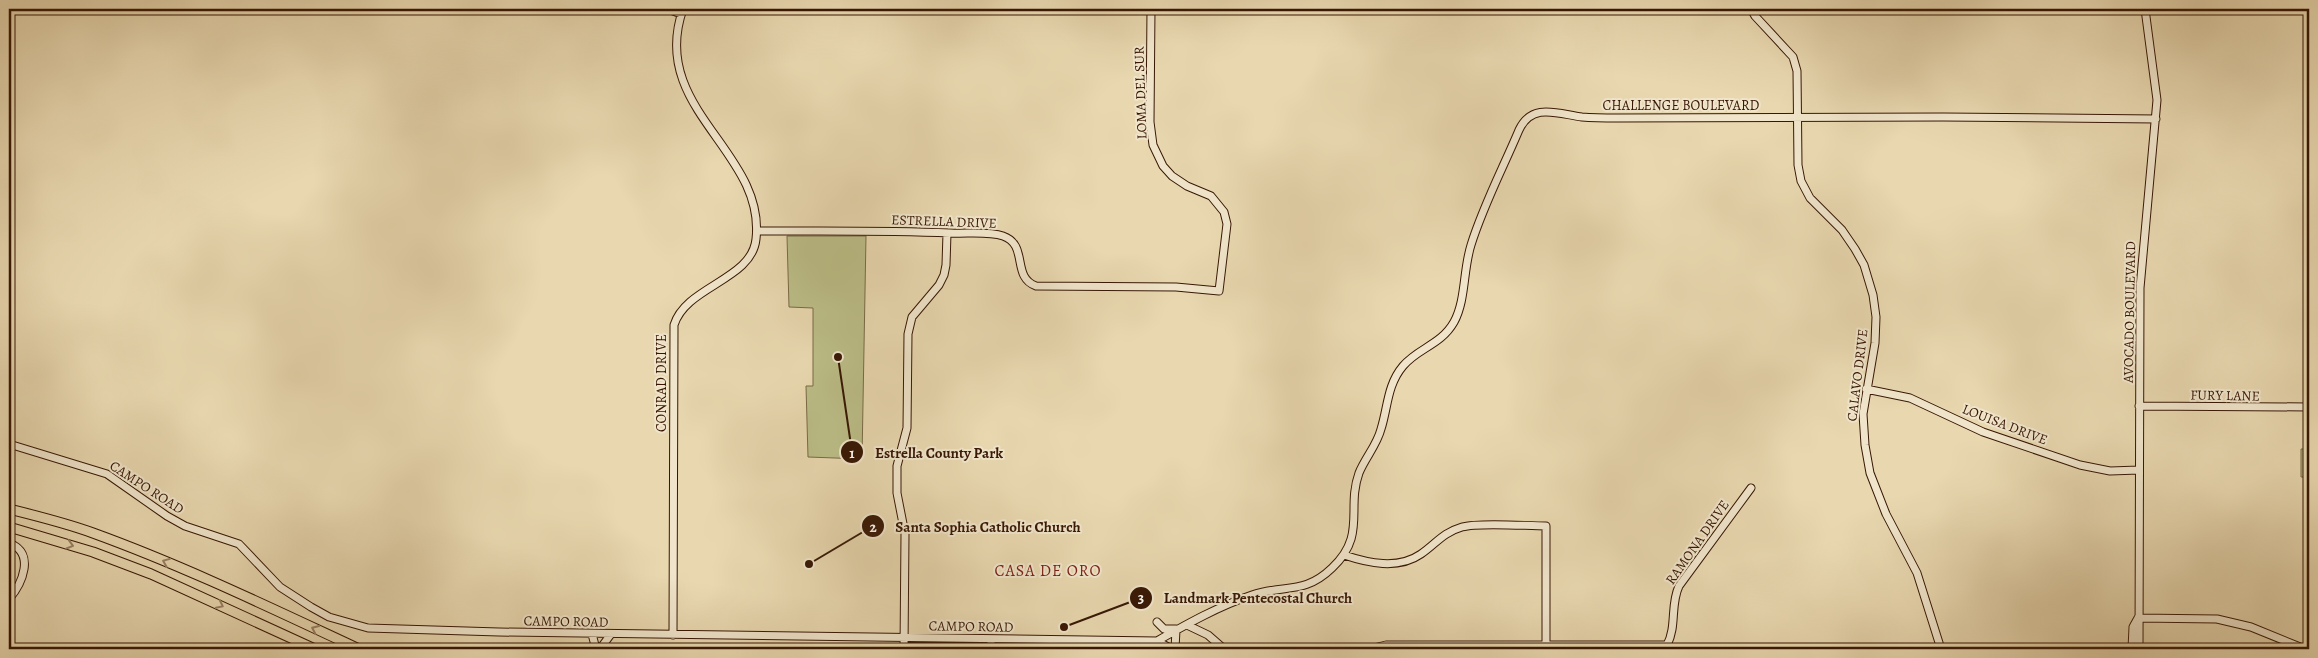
<svg xmlns="http://www.w3.org/2000/svg" width="2318" height="658" viewBox="0 0 2318 658" font-family="Alegreya,serif">
	<style>
		.green { fill: #bbbd87; stroke: #796a46 }
		.lines { fill: none; stroke-linecap: round; stroke-linejoin: round }
		.secondary-casing { stroke: #371704; stroke-width: 9 }
		.highway-casing { stroke: #371704; stroke-width: 11 }
		.secondary { stroke: #f0e5cb; stroke-width: 7 }
		.highway { stroke: #e8d7af; stroke-width: 9 }
		.oneway { stroke: #988162 }
		.labels { text-anchor: middle; stroke-width: 4; stroke-linejoin: round; paint-order: stroke }
		.street-label { font-size: 14px; fill: #371704; stroke: #f0e5cb }
		.quarter-label { font-size: 16px; letter-spacing: 1px; fill: #7a1f14; stroke: #f0e5cb }
		.leader { fill: none; stroke: #371704; stroke-width: 2 }
		.callout-dot { fill: #371704; stroke: #f0e5cb; stroke-width: 2 }
		.mark-label { font-size: 15px; text-anchor: middle; font-weight: bold; fill: #fff }
		.callout-label { font-size: 15px; text-anchor: middle; font-weight: bold; fill: #371704; stroke: #f0e5cb; stroke-width: 4; stroke-linejoin: round; paint-order: stroke }
	</style>
	<rect width="100%" height="100%" fill="#e8d7af"/>
	<filter id="stains"><feTurbulence type="fractalNoise" baseFrequency=".004" numOctaves="4"/><feColorMatrix values="0 0 0 0 .2 0 0 0 0 .09 0 0 0 0 .02 0 0 0 .5 -.17"/></filter>
	<radialGradient id="worn" r=".72"><stop offset=".6" stop-color="#630" stop-opacity="0"/><stop offset="1" stop-color="#630" stop-opacity=".3"/></radialGradient>
	<path class="green" d="M 787,236 L 866,236 L 862,459 L 808,457 L 806,386 L 813,386 L 813,308 L 789,307 Z
		M 2301,449 L 2309,449 L 2309,477 L 2301,477 Z"/>
	<g class="lines">
		<defs>
			<path id="secondary" d="M 668,9 L 681,14
				M 1751,9 L 1755,16 L 1793,57 L 1797,71 L 1798,165 L 1801,181 L 1810,198 L 1842,230 L 1855,249 L 1864,265 L 1873,295 L 1876,317 L 1875,343 L 1863,414 L 1865,445 L 1870,473 L 1886,514 L 1917,573 L 1941,649
				M 757,231 C 821,231 886,230 950,233 C 967,234 988,231 1003,236 C 1029,245 1011,277 1036,286 L 1176,287 L 1219,291 L 1227,224 L 1224,212 L 1211,196 L 1187,186 L 1172,176 L 1163,166 L 1153,145 L 1150,122 L 1151,9
				M 1866,389 L 1910,398 L 1983,432 L 2080,465 L 2110,471 L 2139,470
				M 2139,406 L 2309,407
				M 9,444 L 107,474 L 167,516 L 185,526 L 239,544 L 280,587 L 311,607 L 329,617 L 368,628 L 499,632 L 1157,641 L 1172,649
				M 9,543 C 36,553 22,584 9,599
				M 1344,555 C 1368,563 1398,570 1421,554 C 1437,543 1442,533 1462,527 C 1479,522 1526,526 1546,526 L 1546,649
				M 2138,618 L 2217,619 L 2251,627 L 2305,649
				M 1157,622 L 1164,629 L 1176,629
				M 1187,625 L 1208,635 L 1224,649
				M 592,634 L 596,649
				M 673,635 L 674,325 C 686,286 752,280 756,239 C 766,151 648,109 683,9
				M 991,639 L 991,649
				M 1157,641 C 1187,624 1219,606 1252,595 C 1285,584 1304,595 1332,568 C 1367,535 1346,509 1359,473 C 1365,458 1377,445 1381,429 C 1388,407 1387,385 1403,366 C 1418,348 1441,345 1454,322 C 1466,300 1463,270 1471,245 C 1483,206 1503,168 1519,130 C 1532,102 1558,114 1582,117 C 1594,118 1606,118 1618,118 L 1943,117 L 2156,119
				M 600,649 L 611,634
				M 904,649 L 905,534 L 897,493 L 897,466 L 907,428 L 908,334 L 912,317 L 939,285 L 944,275 L 946,265 L 947,233
				M 1175,649 L 1176,630
				M 1370,649 L 1386,645 L 1667,645 C 1677,626 1670,605 1679,586 L 1751,488
				M 2132,649 L 2133,627 L 2138,618
				M 2139,649 L 2140,288 L 2157,100 L 2145,9"/>
			<path id="highway" d="M 9,509 C 37,516 66,523 93,533 C 184,566 271,608 359,649
				M 9,527 L 93,552 L 151,574 L 315,649"/>
		</defs>
		<use href="#secondary" class="secondary-casing"/>
		<use href="#highway" class="highway-casing"/>
		<use href="#secondary" class="secondary"/>
		<use href="#highway" class="highway"/>
	</g>
	<defs><path id="oneway-chevron" d="M-2-3.5L2.5 0L-2 3.5" fill="none" stroke-width="1.6" stroke-linecap="round" stroke-linejoin="round" transform="scale(1.25)"/></defs>
	<g class="oneway">
		<use href="#oneway-chevron" transform="translate(70 545) rotate(16)"/>
		<use href="#oneway-chevron" transform="translate(166 562) rotate(-158)"/>
		<use href="#oneway-chevron" transform="translate(220 605) rotate(26)"/>
		<use href="#oneway-chevron" transform="translate(315 629) rotate(-155)"/>
	</g>
	<g class="labels">
		<g class="street-label">
			<text transform="translate(1140 93) rotate(-92)" y="5">LOMA DEL SUR</text>
			<text x="1681" y="110">CHALLENGE BOULEVARD</text>
			<text transform="translate(944 221) rotate(2)" y="5">ESTRELLA DRIVE</text>
			<text transform="translate(2129 312) rotate(-89)" y="5">AVOCADO BOULEVARD</text>
			<text transform="translate(1857 375) rotate(-83)" y="5">CALAVO DRIVE</text>
			<text transform="translate(661 383) rotate(-90)" y="5">CONRAD DRIVE</text>
			<text transform="translate(2225 395) rotate(1)" y="5">FURY LANE</text>
			<text transform="translate(2005 424) rotate(21)" y="5">LOUISA DRIVE</text>
			<text transform="translate(147 487) rotate(33)" y="5">CAMPO ROAD</text>
			<text transform="translate(1697 542) rotate(-55)" y="5">RAMONA DRIVE</text>
			<text transform="translate(566 621) rotate(1)" y="5">CAMPO ROAD</text>
			<text transform="translate(971 626) rotate(1)" y="5">CAMPO ROAD</text>
		</g>
		<g class="quarter-label">
			<text x="1048" y="576">CASA DE ORO</text>
		</g>
	</g>
	<path class="leader" d="M838 357L852 452M809 564L873 526M1064 627L1141 598"/>
	<g class="callout-dot">
		<circle cx="838" cy="357" r="5"/>
		<circle cx="809" cy="564" r="5"/>
		<circle cx="1064" cy="627" r="5"/>
		<circle cx="852" cy="452" r="12"/>
		<circle cx="873" cy="526" r="12"/>
		<circle cx="1141" cy="598" r="12"/>
	</g>
	<g class="mark-label">
		<text x="852" y="458">1</text>
		<text x="873" y="532">2</text>
		<text x="1141" y="603">3</text>
	</g>
	<g class="callout-label">
		<text x="939" y="458">Estrella County Park</text>
		<text x="988" y="532">Santa Sophia Catholic Church</text>
		<text x="1258" y="603">Landmark Pentecostal Church</text>
	</g>
	<rect width="2318" height="658" fill="none" stroke="#e8d7af" stroke-width="30"/>
	<rect x="10" y="10" width="2298" height="638" fill="none" stroke="#371704" stroke-width="2.5"/>
	<rect x="15" y="15" width="2288" height="628" fill="none" stroke="#371704"/>
	<rect width="100%" height="100%" filter="url(#stains)"/>
	<rect width="100%" height="100%" fill="url(#worn)"/>
</svg>
